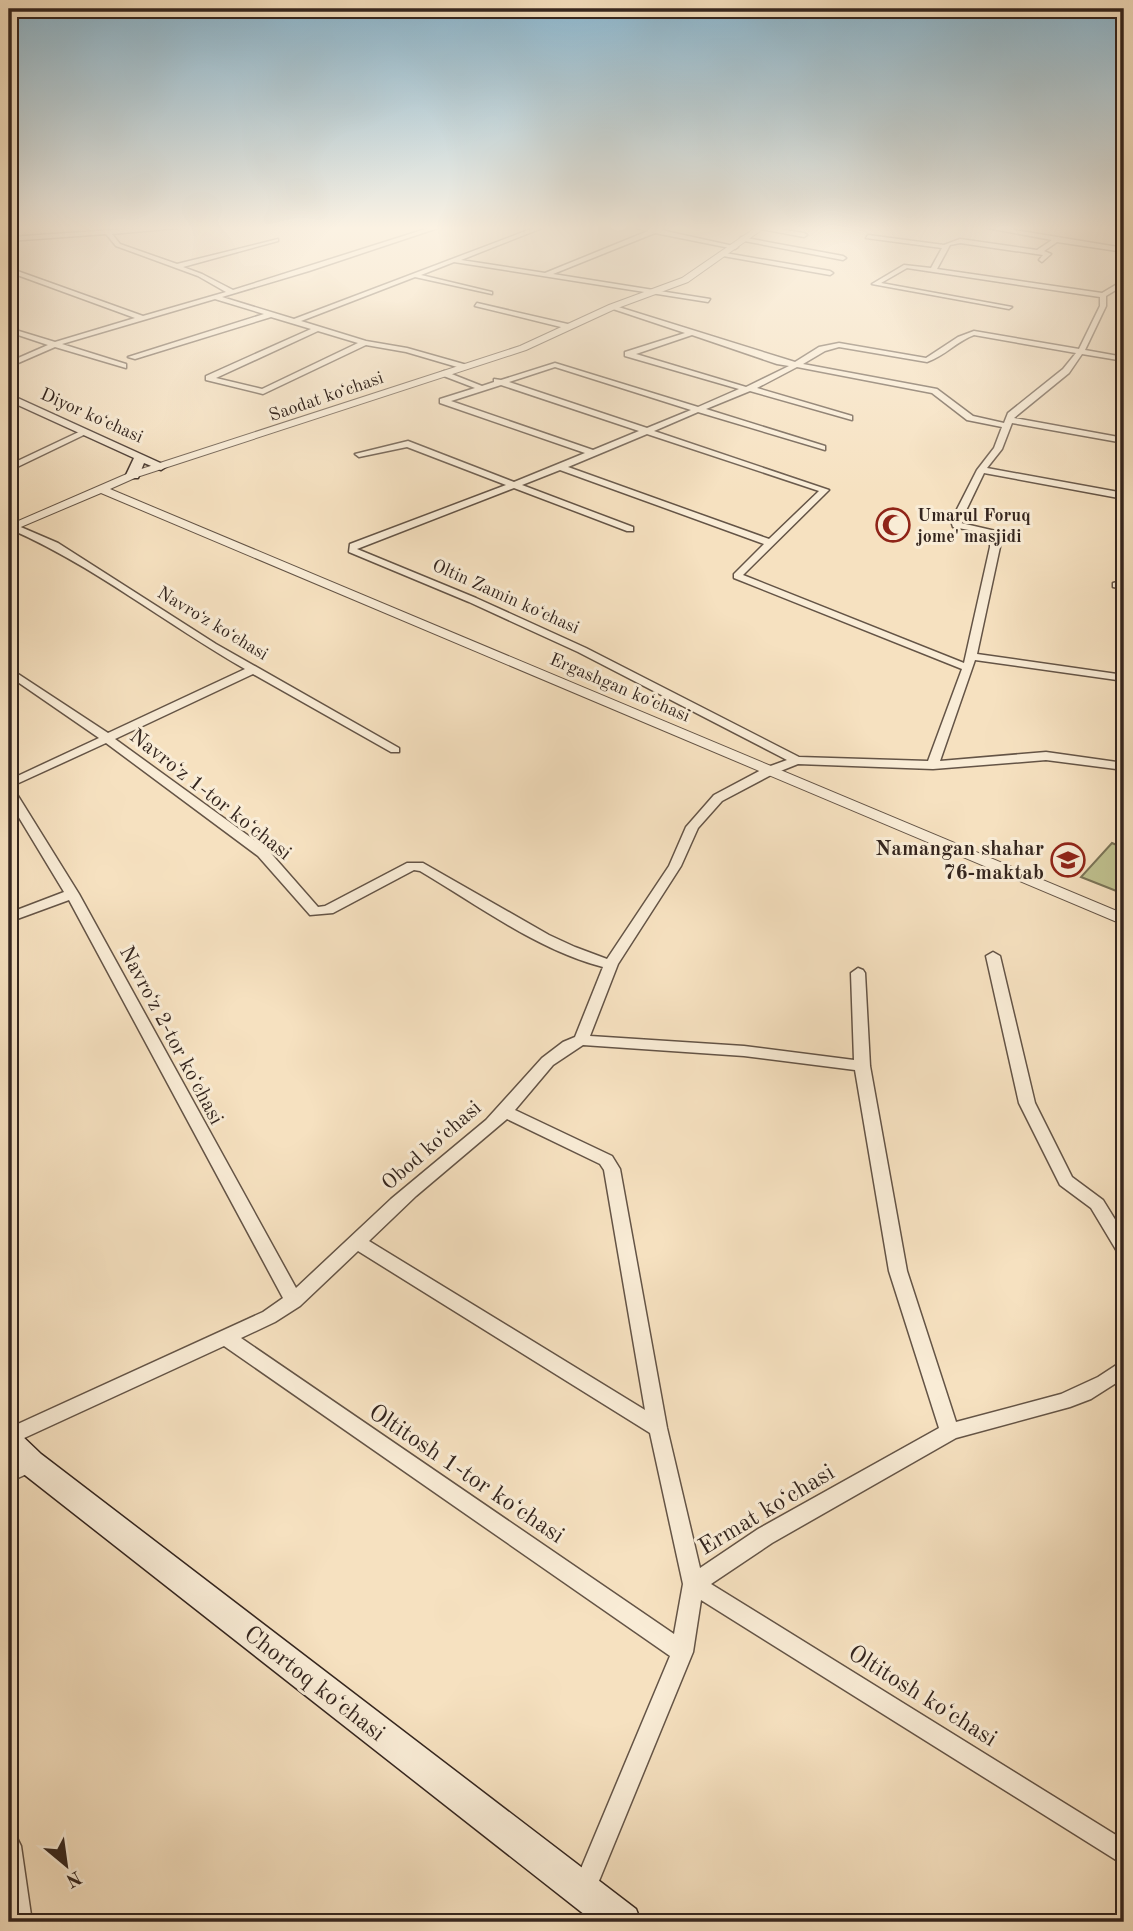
<svg xmlns="http://www.w3.org/2000/svg" width="1133" height="1931" viewBox="0 0 1133 1931" font-family="'Old Standard TT',serif">
	<style>
		.green { fill: #c0c290; stroke: #7a7457; stroke-width: 2 }
		.lines { fill: none; stroke-linecap: round; stroke-linejoin: round }
		.minor-casing { stroke: #645446; stroke-width: 3 }
		.tertiary-casing { stroke: #645446; stroke-width: 2 }
		.secondary-casing { stroke: #34251e; stroke-width: 3 }
		.minor { fill: #f9ecd6; fill-rule: evenodd }
		.tertiary { fill: #f9ecd6; fill-rule: evenodd }
		.secondary { fill: #f9ecd6; fill-rule: evenodd }
		.labels { text-anchor: middle; stroke-width: 6; stroke-linejoin: round; paint-order: stroke }
		.far-street-label { font-size: 18px; fill: #34251e; stroke: #f9ecd6 }
		.far-poi-label { font-size: 18px; font-weight: bold; fill: #34251e; stroke: #f9ecd6; text-anchor: start }
		.street-label { font-size: 21px; fill: #34251e; stroke: #f9ecd6 }
		.poi-label { font-size: 21px; font-weight: bold; fill: #34251e; stroke: #f9ecd6; text-anchor: end }
		.near-street-label { font-size: 24px; fill: #34251e; stroke: #f9ecd6 }
	</style>
	<rect width="100%" height="100%" fill="#f6e1c0"/>
	<filter id="stains"><feTurbulence type="fractalNoise" baseFrequency=".00286" numOctaves="4"/><feColorMatrix values="0 0 0 0 .2 0 0 0 0 .09 0 0 0 0 .02 0 0 0 .5 -.17"/></filter>
	<radialGradient id="worn" r=".72"><stop offset=".6" stop-color="#630" stop-opacity="0"/><stop offset="1" stop-color="#630" stop-opacity=".3"/></radialGradient>
	<path class="green" d="M 1112,843 L 1124,848 L 1124,894 L 1081,877 Z"/>
	<g class="lines">
		<defs>
			<path id="minor" d="M 172,226 L 200,226 L 112,234 L 120,244 L 177,264 L 278,239 L 278,241 L 183,267 L 202,274 L 233,290 L 435,226 L 444,226 L 309,271 L 222,297 L 294,319 L 539,226 L 547,226 L 461,260 L 545,273 L 648,231 L 627,226 L 654,229 L 670,226 L 661,230 L 738,247 L 735,249 L 655,233 L 553,274 L 710,299 L 708,302 L 454,262 L 421,275 L 492,292 L 492,294 L 415,277 L 301,321 L 366,341 L 407,348 L 467,365 L 468,367 L 464,369 L 406,352 L 366,345 L 263,394 L 206,380 L 206,376 L 311,329 L 271,317 L 135,359 L 128,357 L 264,314 L 215,299 L 62,344 L 126,364 L 126,368 L 55,347 L 9,367 L 9,362 L 48,345 L 9,332 L 9,328 L 55,342 L 135,318 L 9,272 L 9,268 L 143,316 L 226,292 L 198,276 L 116,246 L 106,234 L 9,241 L 9,237 ZM 318,331 L 358,343 L 262,389 L 216,378 Z
				M 759,226 L 804,233 L 807,235 L 804,237 L 761,229 Z
				M 976,226 L 990,226 L 1124,248 L 1124,252 L 1057,242 L 1044,251 L 1051,254 L 1042,262 L 1039,260 L 1043,255 L 960,243 L 950,245 L 937,269 L 1102,293 L 1124,280 L 1124,285 L 1106,296 L 1106,306 L 1085,350 L 1124,357 L 1124,361 L 1082,354 L 1069,373 L 1014,418 L 1124,438 L 1124,443 L 1012,423 L 1002,449 L 987,468 L 1124,493 L 1124,499 L 984,473 L 961,521 L 961,523 L 1000,532 L 1000,547 L 977,654 L 1124,675 L 1124,681 L 975,660 L 940,761 L 1046,752 L 1124,763 L 1124,770 L 1046,760 L 933,769 L 798,764 L 773,774 L 722,801 L 698,828 L 681,866 L 618,964 L 590,1036 L 744,1046 L 854,1060 L 851,973 L 858,968 L 863,970 L 865,973 L 870,1066 L 907,1271 L 956,1422 L 1061,1394 L 1098,1377 L 1124,1360 L 1124,1378 L 1091,1399 L 1070,1407 L 956,1438 L 772,1543 L 711,1584 L 1124,1840 L 1124,1865 L 701,1600 L 693,1652 L 592,1898 L 584,1902 L 576,1898 L 572,1890 L 670,1656 L 224,1346 L 9,1445 L 9,1428 L 263,1312 L 283,1298 L 69,900 L 9,922 L 9,913 L 64,892 L 9,801 L 9,780 L 99,738 L 9,676 L 9,668 L 108,733 L 245,669 C 166,624 93,565 10,529 L 9,526 L 16,525 L 58,543 L 216,644 L 399,748 L 399,752 L 391,752 L 253,674 L 115,739 L 268,850 L 318,907 L 325,906 L 407,863 L 423,863 L 549,935 L 575,947 L 607,959 L 669,866 L 686,827 L 714,795 L 765,768 L 787,760 L 578,652 L 469,602 L 349,552 L 350,544 L 506,485 L 407,447 L 359,457 L 355,454 L 408,441 L 514,482 L 585,453 L 440,403 L 440,399 L 475,388 L 441,375 L 440,373 L 444,371 L 482,386 L 494,382 L 494,379 L 501,380 L 555,363 L 698,407 L 739,389 L 625,356 L 625,352 L 685,333 L 610,308 L 612,305 L 795,362 L 819,347 L 839,343 L 926,358 L 958,337 L 974,331 L 1079,349 L 1100,306 L 1100,297 L 907,268 L 881,283 L 1012,307 L 1009,309 L 872,284 L 904,265 L 931,268 L 942,248 L 866,238 L 868,235 L 944,245 L 960,239 L 1037,250 L 1052,240 ZM 692,335 L 777,364 L 789,366 L 746,387 L 636,354 ZM 974,335 L 1076,353 L 1063,369 L 1008,413 L 1004,423 L 973,416 L 937,389 L 803,364 L 825,351 L 839,347 L 927,362 C 945,356 957,341 974,335 ZM 555,367 L 691,410 L 647,428 L 509,382 ZM 797,367 L 932,393 L 967,420 L 1002,427 L 994,448 L 977,470 L 951,521 L 953,527 L 990,534 L 990,547 L 964,663 L 743,575 L 829,490 L 654,431 L 698,412 L 825,450 L 825,446 L 706,409 L 750,391 L 852,420 L 852,416 L 757,388 ZM 501,385 L 639,431 L 593,450 L 451,401 ZM 647,434 L 819,491 L 769,539 L 568,467 ZM 560,470 L 764,544 L 734,574 L 734,578 L 962,669 L 928,761 L 799,757 L 586,648 L 476,598 L 357,549 L 514,488 L 627,531 L 633,531 L 633,527 L 522,485 ZM 106,743 L 258,856 L 310,915 L 333,913 L 414,870 L 420,871 C 476,904 539,951 603,967 L 575,1037 L 563,1042 L 542,1058 L 486,1120 L 391,1199 L 296,1288 L 79,894 L 15,791 L 10,787 ZM 583,1045 L 744,1056 L 855,1070 L 889,1271 L 939,1428 L 758,1529 L 700,1568 L 667,1428 L 620,1169 L 612,1156 L 515,1110 L 553,1065 ZM 507,1119 L 600,1164 L 604,1170 L 645,1410 L 369,1241 L 416,1196 ZM 358,1251 L 650,1433 L 683,1584 L 674,1634 L 241,1338 L 275,1322 L 300,1306 Z
				M 741,237 L 843,256 L 846,258 L 843,260 L 739,240 Z
				M 725,253 L 830,271 L 833,273 L 830,275 L 723,256 Z
				M 477,303 L 572,325 L 573,327 L 569,329 L 475,306 Z
				M 83,430 L 90,432 L 9,471 L 9,465 Z
				M 1117,582 L 1124,583 L 1124,589 L 1113,587 L 1113,583 Z
				M 993,952 L 1000,956 L 1035,1103 L 1072,1177 L 1103,1200 L 1124,1234 L 1124,1255 L 1118,1253 L 1091,1208 L 1060,1185 L 1019,1103 L 986,956 Z
				M 31,1454 L 38,1457 L 41,1463 L 38,1469 L 9,1482 L 9,1464 Z
				M 9,1834 L 17,1838 L 21,1846 L 32,1922 L 9,1922 Z"/>
			<path id="tertiary" d="M 758,226 L 767,226 L 688,282 L 615,309 L 526,350 L 137,477 L 110,489 L 1124,914 L 1124,925 L 101,493 L 9,532 L 9,525 L 129,473 L 520,346 L 609,305 L 682,278 Z"/>
			<path id="secondary" d="M 9,394 L 167,466 L 161,470 L 144,463 L 138,478 L 128,478 L 126,475 L 134,458 L 9,401 Z
				M 9,1429 L 19,1433 L 41,1454 L 636,1909 L 641,1922 L 594,1922 L 21,1472 L 9,1461 Z"/>
		</defs>
		<use href="#minor" class="minor-casing"/>
		<use href="#tertiary" class="tertiary-casing"/>
		<use href="#secondary" class="secondary-casing"/>
		<use href="#minor" class="minor"/>
		<use href="#tertiary" class="tertiary"/>
		<use href="#secondary" class="secondary"/>
	</g>
	<linearGradient id="sky" x2="0" y2="1"><stop stop-color="#8ab8d2"/><stop offset="0.46" stop-color="#fbf2e3"/><stop offset="1" stop-color="#fbf2e3" stop-opacity="0"/></linearGradient>
	<rect width="1133" height="496" fill="url(#sky)"/>
	<defs>
		<symbol id="mosque-ring" viewBox="-11 -11 22 22"><circle r="9.5" fill="#f9ecd6" stroke="#8f2418" stroke-width="1.5"/><path d="M3.5-4.9A6 6 0 1 0 3.5 4.9A5 5 0 1 1 3.5-4.9Z" fill="#8f2418"/></symbol>
		<symbol id="school-ring" viewBox="-11 -11 22 22"><circle r="9.5" fill="#f9ecd6" stroke="#8f2418" stroke-width="1.5"/><path d="M0-5L7-2L0 1L-7-2ZM-4 1L0 2.5L4 1V4Q0 6-4 4Z" fill="#8f2418"/></symbol>
	</defs>
	<g fill-rule="evenodd">
		<use href="#mosque-ring" x="874" y="506" width="38" height="38"/>
		<use href="#school-ring" x="1049" y="841" width="38" height="38"/>
	</g>
	<g class="labels">
		<g class="far-street-label">
			<text transform="translate(326 396) rotate(-19)" y="6">Saodat koʻchasi</text>
			<text transform="translate(92 415) rotate(24)" y="6">Diyor koʻchasi</text>
			<text transform="translate(506 596) rotate(24)" y="6">Oltin Zamin koʻchasi</text>
			<text transform="translate(213 623) rotate(31)" y="6">Navroʻz koʻchasi</text>
			<text transform="translate(620 687) rotate(23)" y="6">Ergashgan koʻchasi</text>
		</g>
		<g class="far-poi-label">
			<text x="917" y="521">Umarul Foruq<tspan x="917" dy="21">jome' masjidi</tspan></text>
		</g>
		<g class="street-label">
			<text transform="translate(211 794) rotate(38)" y="7">Navroʻz 1-tor koʻchasi</text>
			<text transform="translate(172 1035) rotate(62)" y="7">Navroʻz 2-tor koʻchasi</text>
			<text transform="translate(431 1145) rotate(-41)" y="7">Obod koʻchasi</text>
		</g>
		<g class="poi-label">
			<text x="1044" y="855">Namangan shahar<tspan x="1044" dy="24">76-maktab</tspan></text>
		</g>
		<g class="near-street-label">
			<text transform="translate(467 1473) rotate(34)" y="8">Oltitosh 1-tor koʻchasi</text>
			<text transform="translate(766 1509) rotate(-31)" y="8">Ermat koʻchasi</text>
			<text transform="translate(315 1683) rotate(38)" y="8">Chortoq koʻchasi</text>
			<text transform="translate(923 1695) rotate(32)" y="8">Oltitosh koʻchasi</text>
		</g>
	</g>
	<rect width="1133" height="1931" fill="none" stroke="#f6e1c0" stroke-width="35"/>
	<rect x="10" y="10" width="1112" height="1910" fill="none" stroke="#34251e" stroke-width="3.5"/>
	<rect x="18" y="18" width="1098" height="1896" fill="none" stroke="#34251e" stroke-width="2"/>
	<g transform="translate(66 1865) rotate(151)" stroke="#f9ecd6" stroke-width="5" paint-order="stroke">
	<path d="M0-5L12 26L0 18L-12 26Z" fill="#34251e"/>
	<text y="-10" font-size="19" font-weight="bold" text-anchor="middle" fill="#34251e">N</text>
	</g>
	<rect width="100%" height="100%" filter="url(#stains)"/>
	<rect width="100%" height="100%" fill="url(#worn)"/>
</svg>
